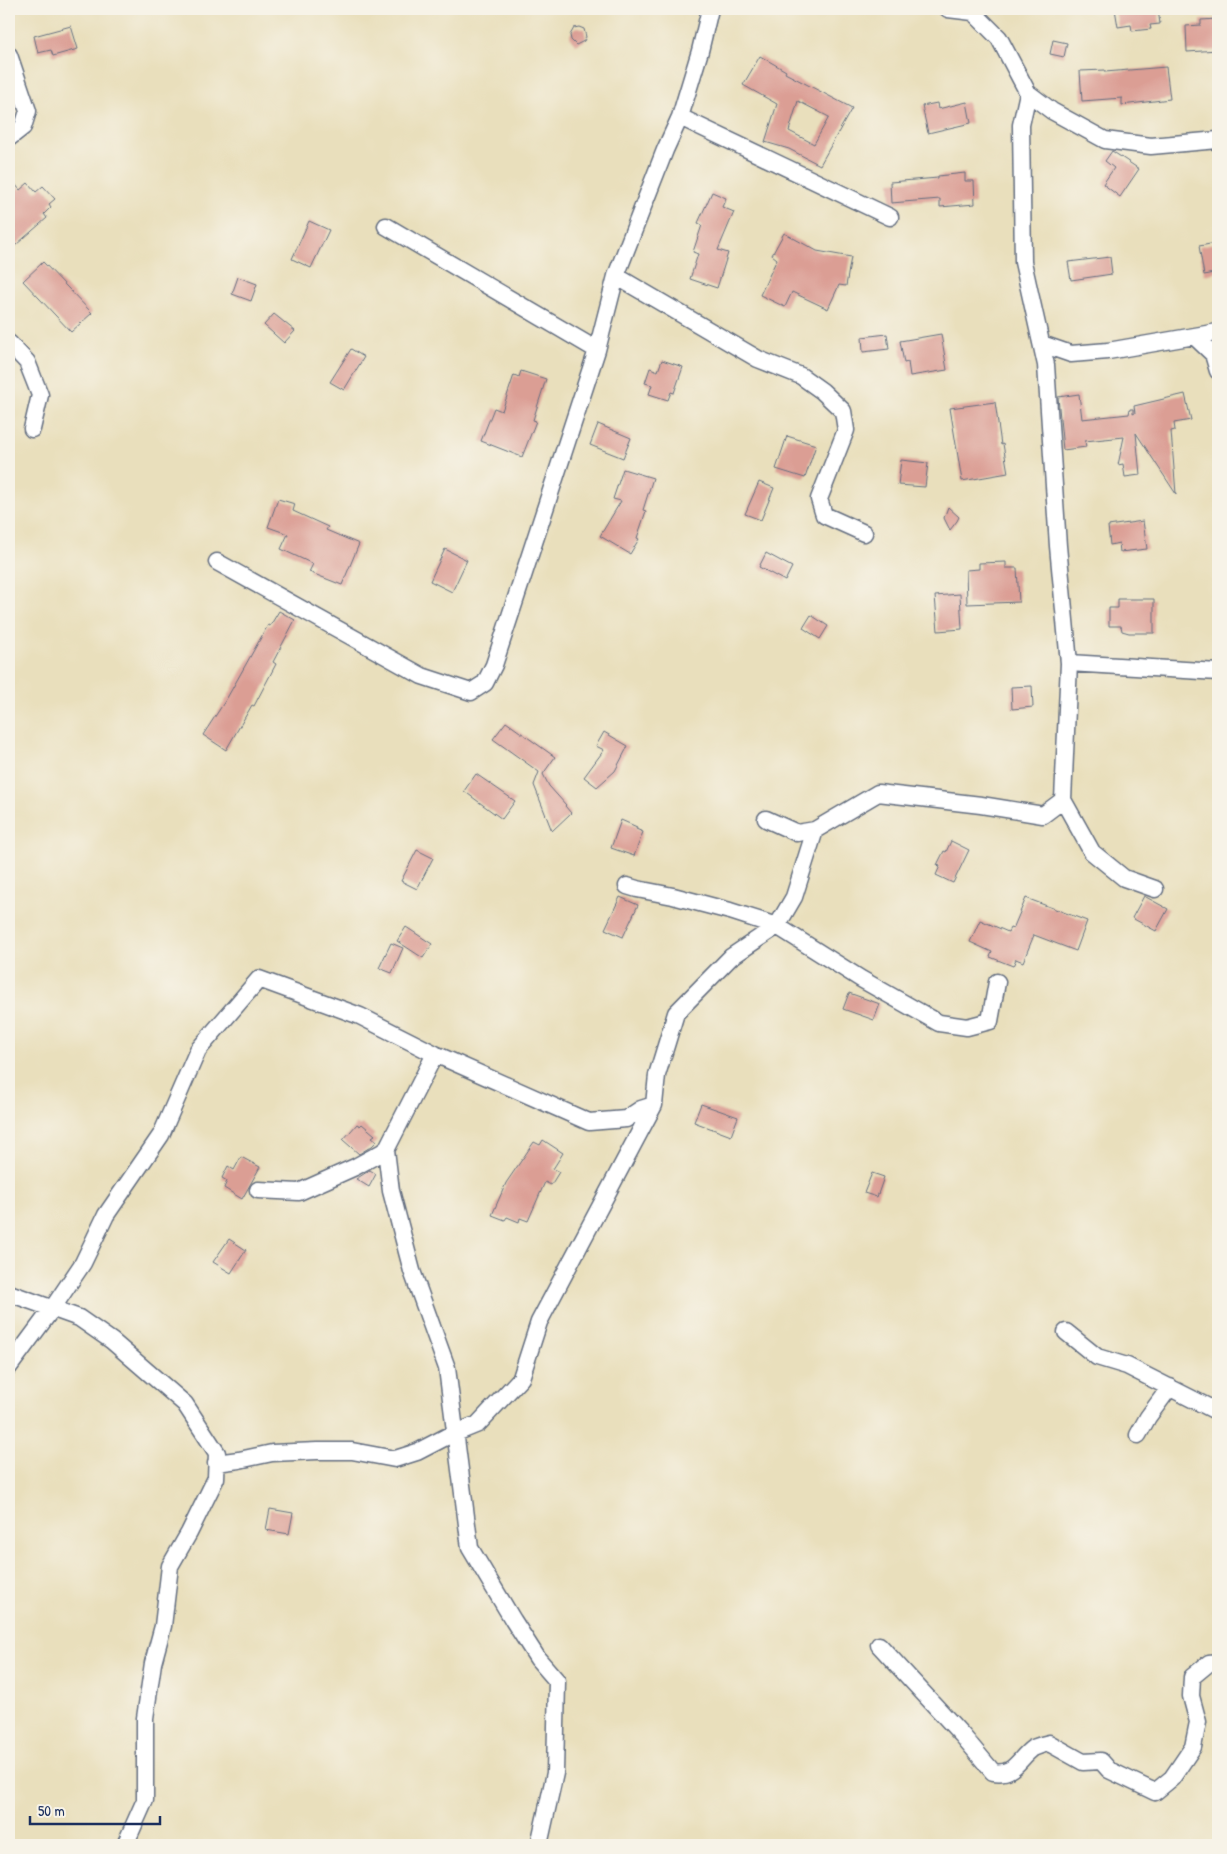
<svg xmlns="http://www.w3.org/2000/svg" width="1227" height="1854" viewBox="0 0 1227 1854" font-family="'Patrick Hand',sans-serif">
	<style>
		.building { fill: #db9e94; fill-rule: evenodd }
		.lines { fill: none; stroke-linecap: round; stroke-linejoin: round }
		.minor-casing { stroke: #636d7f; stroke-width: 19 }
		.minor { stroke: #fff; stroke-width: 16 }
	</style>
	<rect width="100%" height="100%" fill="#f7f3e8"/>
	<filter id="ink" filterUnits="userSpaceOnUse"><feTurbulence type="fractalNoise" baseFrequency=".02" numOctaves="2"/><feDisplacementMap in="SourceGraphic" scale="10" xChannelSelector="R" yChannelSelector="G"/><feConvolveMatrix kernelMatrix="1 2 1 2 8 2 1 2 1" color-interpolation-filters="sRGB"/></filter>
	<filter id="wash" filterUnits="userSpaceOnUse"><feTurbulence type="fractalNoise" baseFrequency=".0096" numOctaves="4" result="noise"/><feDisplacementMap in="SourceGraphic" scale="20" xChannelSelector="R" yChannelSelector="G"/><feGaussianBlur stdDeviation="1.12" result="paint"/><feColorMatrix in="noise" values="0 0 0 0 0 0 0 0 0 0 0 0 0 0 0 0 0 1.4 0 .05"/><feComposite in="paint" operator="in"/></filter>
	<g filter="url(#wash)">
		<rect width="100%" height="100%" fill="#e9dfbc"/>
		<g id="blocks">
			<path class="building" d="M 1115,9 L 1158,9 L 1160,24 L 1150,25 L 1151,29 L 1132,31 L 1131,25 L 1118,27 Z
				M 1217,19 L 1218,50 L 1187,52 L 1186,26 L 1201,25 L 1201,20 Z
				M 71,26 L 78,49 L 53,56 L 51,50 L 38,53 L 34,36 Z
				M 579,27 L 584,29 L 586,37 L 584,41 L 576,45 L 571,40 L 570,35 L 574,28 Z
				M 1053,40 L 1067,43 L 1064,57 L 1050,54 Z
				M 760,56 L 786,71 L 785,73 L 852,108 L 820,165 L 789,149 L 765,142 L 777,104 L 743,85 ZM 798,101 L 829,117 L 814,144 L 789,131 Z
				M 1166,67 L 1170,99 L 1122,105 L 1122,98 L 1082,101 L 1080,71 L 1105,70 L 1105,72 Z
				M 967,102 L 971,123 L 928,133 L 922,106 L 937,103 L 938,109 Z
				M 1112,151 L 1139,169 L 1120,197 L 1103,184 L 1114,168 L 1105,161 Z
				M 965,173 L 965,181 L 974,181 L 975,204 L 940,207 L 940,199 L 891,203 L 890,182 L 938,178 L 938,176 Z
				M 9,177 L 20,190 L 28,183 L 36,192 L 43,186 L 55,199 L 49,204 L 51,207 L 44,214 L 47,218 L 9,251 Z
				M 712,192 L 726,198 L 722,207 L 734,212 L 718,250 L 728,253 L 717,288 L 690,279 L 698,254 L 693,252 L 702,225 L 698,223 Z
				M 309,221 L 329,230 L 311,268 L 292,259 Z
				M 784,233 L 817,251 L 851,257 L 846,286 L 839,285 L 828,309 L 792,292 L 785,307 L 760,295 L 777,259 L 772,255 Z
				M 1216,243 L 1218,272 L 1204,275 L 1199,246 Z
				M 1110,257 L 1112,274 L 1071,280 L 1068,262 Z
				M 43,262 L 92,313 L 71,332 L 23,281 Z
				M 238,277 L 257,284 L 251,301 L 232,294 Z
				M 274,314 L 295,331 L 284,343 L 264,325 Z
				M 887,334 L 889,349 L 863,352 L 862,337 Z
				M 941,334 L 947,370 L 910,376 L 908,362 L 904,363 L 900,341 Z
				M 351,349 L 364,357 L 344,390 L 330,382 Z
				M 662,360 L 683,367 L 674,393 L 671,392 L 668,400 L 649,394 L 652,385 L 645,383 L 650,368 L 658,371 Z
				M 521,371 L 546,379 L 533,420 L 536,421 L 522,457 L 481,441 L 494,408 L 502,411 L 514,375 L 519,377 Z
				M 1079,394 L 1082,419 L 1129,414 L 1130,409 L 1133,409 L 1133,414 L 1135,413 L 1134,406 L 1185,394 L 1191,420 L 1174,423 L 1175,430 L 1171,431 L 1176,494 L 1136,433 L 1140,475 L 1125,477 L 1123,464 L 1118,465 L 1124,437 L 1085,441 L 1086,447 L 1063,450 L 1058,397 Z
				M 995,402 L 1001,445 L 1003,444 L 1008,473 L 962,481 L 950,408 Z
				M 598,424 L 631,438 L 623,458 L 590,445 Z
				M 787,436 L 816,445 L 805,478 L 776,469 Z
				M 901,460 L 928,463 L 925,487 L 898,485 Z
				M 623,469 L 653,478 L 643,510 L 646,511 L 637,538 L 639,539 L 630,554 L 600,536 L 621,501 L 613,499 Z
				M 759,482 L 774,488 L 761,520 L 745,514 Z
				M 278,499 L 295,504 L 293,511 L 328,527 L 326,530 L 359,544 L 342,585 L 309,572 L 313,564 L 281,549 L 288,534 L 268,527 Z
				M 948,507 L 959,517 L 957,521 L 950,530 L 944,518 Z
				M 1143,521 L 1147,549 L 1120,552 L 1119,543 L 1110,545 L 1108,526 Z
				M 445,549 L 467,560 L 452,592 L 430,581 Z
				M 766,553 L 792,567 L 785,581 L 759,567 Z
				M 1006,562 L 1006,568 L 1017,568 L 1019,602 L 967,604 L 966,570 L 979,569 L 979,563 Z
				M 960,594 L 962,629 L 938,631 L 935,596 Z
				M 1118,599 L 1154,599 L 1154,633 L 1129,633 L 1122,631 L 1121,626 L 1109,626 L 1109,608 L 1118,608 Z
				M 279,611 L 295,620 L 273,662 L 276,664 L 254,706 L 252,705 L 226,750 L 203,735 L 227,698 L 268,625 L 270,626 Z
				M 811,615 L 828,626 L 820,639 L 803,628 Z
				M 1032,686 L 1033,707 L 1012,709 L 1011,687 Z
				M 506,722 L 555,757 L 543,774 L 549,786 L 566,805 L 565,806 L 571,813 L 552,831 L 534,785 L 539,772 L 493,739 Z
				M 604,732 L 628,746 L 615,771 L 597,787 L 584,777 L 604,750 L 596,746 Z
				M 476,774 L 515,801 L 502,819 L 464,791 Z
				M 621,820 L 637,827 L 636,829 L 643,832 L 634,856 L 611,848 Z
				M 951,841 L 969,850 L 953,883 L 936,875 L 940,866 L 937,865 L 944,851 L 946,852 Z
				M 417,850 L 433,858 L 417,889 L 401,881 Z
				M 1144,896 L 1168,909 L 1156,931 L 1132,918 Z
				M 620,897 L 638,905 L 623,937 L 605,929 Z
				M 1026,898 L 1087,921 L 1076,951 L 1034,935 L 1023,962 L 1016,959 L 1013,966 L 990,957 L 992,952 L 970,942 L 980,920 L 1008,932 L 1010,928 L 1013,929 Z
				M 406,927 L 432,944 L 423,958 L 397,941 Z
				M 391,943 L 403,948 L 392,973 L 379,968 Z
				M 849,993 L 880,1004 L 874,1020 L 843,1009 Z
				M 701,1104 L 738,1117 L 731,1136 L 694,1122 Z
				M 357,1124 L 360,1126 L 362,1124 L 375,1135 L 372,1137 L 377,1141 L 372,1146 L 359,1154 L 343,1140 Z
				M 543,1140 L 563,1153 L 553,1169 L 559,1172 L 551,1185 L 545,1182 L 528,1221 L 520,1218 L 519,1222 L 507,1217 L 505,1220 L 492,1215 L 506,1183 L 534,1142 L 540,1145 Z
				M 241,1157 L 260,1167 L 242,1199 L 224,1188 L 227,1181 L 222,1178 L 228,1166 L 234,1170 Z
				M 370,1170 L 376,1174 L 369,1187 L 356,1179 Z
				M 872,1173 L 884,1177 L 877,1197 L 864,1193 Z
				M 229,1239 L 246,1250 L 231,1273 L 213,1262 Z
				M 270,1509 L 293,1513 L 289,1534 L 266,1530 Z"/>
		</g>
	</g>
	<g filter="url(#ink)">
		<use href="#blocks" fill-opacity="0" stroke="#636d7f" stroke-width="1"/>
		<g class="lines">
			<defs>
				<path id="minor" d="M 710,9 L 700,51 L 680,117 L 890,217
					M 9,55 L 28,111 L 23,127 L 9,138
					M 1028,93 L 1052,111 L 1105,140 L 1151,146 L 1218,140
					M 386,226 L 597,350
					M 616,276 L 758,359 L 801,376 L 822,391 L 843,411 L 846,430 L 819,499 L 824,515 L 864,533
					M 1195,337 L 1213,354 L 1218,371
					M 9,343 L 27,362 L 40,395 L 32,429
					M 1042,344 L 1071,354 L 1108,351 L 1218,332
					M 217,562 L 422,676 L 471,692 L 485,683 L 494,665 L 597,350 L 616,276 L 665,150 L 680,117
					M 1069,663 L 1218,672
					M 1063,800 L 1092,852 L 1124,878 L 1155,889
					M 766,819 L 797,833 L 815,830
					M 627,886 L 637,889 L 673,896 L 730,911 L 777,926 L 861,979 L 939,1023 L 967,1027 L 990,1021 L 997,982
					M 435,1054 L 386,1150 L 391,1191 L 412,1271 L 447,1368 L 470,1548 L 513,1620 L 538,1659 L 557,1681 L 555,1773 L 539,1845
					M 258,1190 L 299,1192 L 355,1167 L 386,1150
					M 9,1293 L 79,1318 L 112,1341 L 185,1404 L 217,1453 L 216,1478 L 189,1533 L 170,1566 L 163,1626 L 153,1663 L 145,1718 L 145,1800 L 125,1845
					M 1066,1332 L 1097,1357 L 1127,1366 L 1218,1412
					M 9,1367 L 52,1309 L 83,1263 L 106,1215 L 161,1135 L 198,1050 L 259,979 L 360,1016 L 435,1054 L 589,1122 L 626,1119 L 641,1109 L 654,1105
					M 1138,1435 L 1148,1417 L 1170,1387
					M 216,1463 L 239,1460 L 272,1453 L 317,1451 L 352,1451 L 395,1459 L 417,1452 L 446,1437 L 478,1424 L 521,1378 L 539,1322 L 654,1105 L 657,1075 L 676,1013 L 731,957 L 777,926 L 794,897 L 815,830 L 878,793 L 981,805 L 1043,815 L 1063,800 L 1069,663 L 1058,546 L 1046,365 L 1023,262 L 1021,125 L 1028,93 L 999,38 L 973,12 L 948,9
					M 879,1645 L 962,1735 L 993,1772 C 1014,1776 1018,1759 1033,1748 C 1038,1746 1044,1744 1049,1743 L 1083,1762 L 1101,1761 L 1109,1770 L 1155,1792 L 1172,1778 L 1193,1747 L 1198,1722 L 1191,1696 L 1192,1677 L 1209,1663 L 1218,1662"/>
			</defs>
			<use href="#minor" class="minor-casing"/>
			<use href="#minor" class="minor"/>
		</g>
	</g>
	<rect width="1227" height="1854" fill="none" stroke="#f7f3e8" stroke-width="30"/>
	<path d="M30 1816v8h130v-8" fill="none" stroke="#1b2f5e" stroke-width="2.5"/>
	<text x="38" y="1816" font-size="15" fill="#1b2f5e" stroke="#f7f3e8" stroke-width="4" paint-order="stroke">50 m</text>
</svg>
